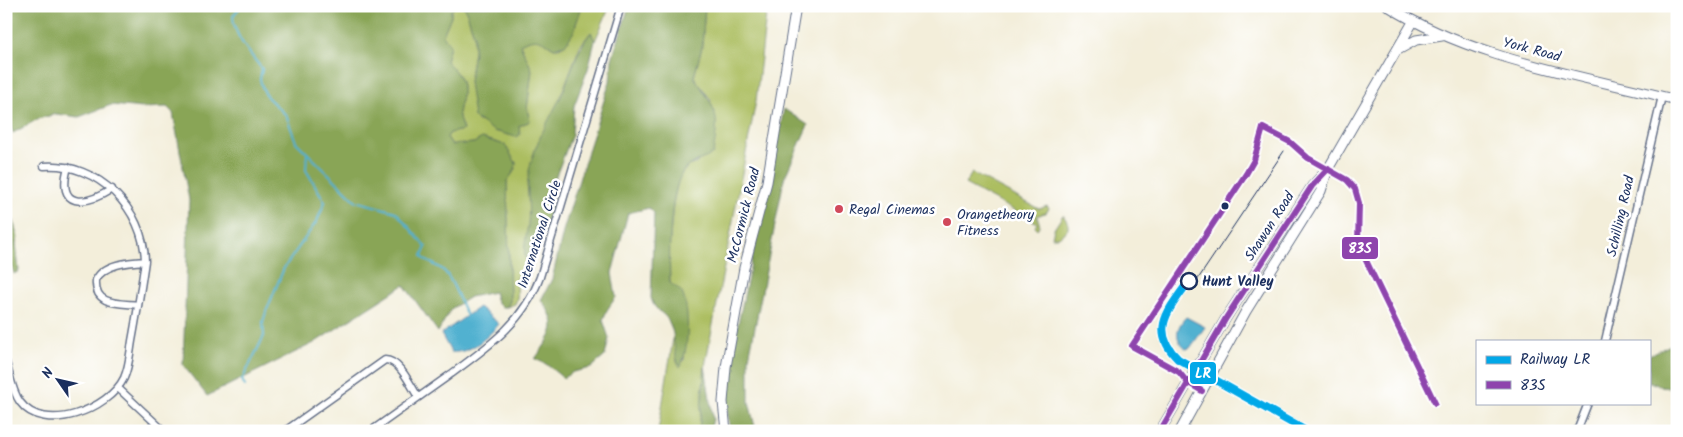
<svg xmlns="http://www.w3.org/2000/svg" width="1683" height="437" viewBox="0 0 1683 437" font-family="Kalam,sans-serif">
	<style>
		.green { fill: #acbe61; stroke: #647660 }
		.forest { fill: #89a557; stroke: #526a5a }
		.water { fill: #51b1d0; stroke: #367097 }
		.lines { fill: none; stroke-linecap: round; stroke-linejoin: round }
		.stream { stroke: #51b1d0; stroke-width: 2 }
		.minor-casing { stroke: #677289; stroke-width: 9 }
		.major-casing { stroke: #677289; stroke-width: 11 }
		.minor { stroke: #fff; stroke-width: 6 }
		.major { stroke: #fff; stroke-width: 9 }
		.tram { stroke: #1b2f5e; stroke-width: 1 }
		.bus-1-casing { stroke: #fff; stroke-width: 10 }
		.bus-1 { stroke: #8e44ad; stroke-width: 6 }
		.rail-1-casing { stroke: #fff; stroke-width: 11 }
		.rail-1 { stroke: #01a8e8; stroke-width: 8 }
		.bus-dot { fill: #1b2f5e; stroke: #fff; stroke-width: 2 }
		.poi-dot { fill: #d1495b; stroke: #fff; stroke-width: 2 }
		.stop-dot { fill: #fff; stroke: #1b2f5e; stroke-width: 2.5 }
		.labels { text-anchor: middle; stroke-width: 5; stroke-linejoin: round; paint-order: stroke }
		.street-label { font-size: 14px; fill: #1b2f5e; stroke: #fff }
		.poi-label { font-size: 14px; fill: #1b2f5e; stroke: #fff; text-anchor: start }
		.stop-label { font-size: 14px; font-weight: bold; fill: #1b2f5e; stroke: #fff; text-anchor: start }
		.line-badge { stroke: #fff; stroke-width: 2 }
		.badge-label { font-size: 14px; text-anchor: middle; font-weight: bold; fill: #fff }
	</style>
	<rect width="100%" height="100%" fill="#fff"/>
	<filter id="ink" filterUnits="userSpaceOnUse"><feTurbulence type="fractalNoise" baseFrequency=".02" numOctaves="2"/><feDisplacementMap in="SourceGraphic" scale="10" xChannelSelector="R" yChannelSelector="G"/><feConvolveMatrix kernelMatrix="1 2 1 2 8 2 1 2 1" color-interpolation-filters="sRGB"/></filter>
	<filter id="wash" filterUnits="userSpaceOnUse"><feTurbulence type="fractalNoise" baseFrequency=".0096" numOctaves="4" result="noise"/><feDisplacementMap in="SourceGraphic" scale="20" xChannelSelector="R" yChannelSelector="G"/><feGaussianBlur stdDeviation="1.12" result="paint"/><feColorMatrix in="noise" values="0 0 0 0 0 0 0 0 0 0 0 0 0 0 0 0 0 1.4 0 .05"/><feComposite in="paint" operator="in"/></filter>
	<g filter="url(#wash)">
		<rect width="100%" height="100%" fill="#f3eeda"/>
		<path class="green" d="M 457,6 L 465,7 L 474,35 L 474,52 L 469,82 L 478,121 L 485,123 L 494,131 L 519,126 L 530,121 L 527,109 L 532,70 L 520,44 C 524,42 530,38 535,37 C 541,37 547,44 552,47 C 569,55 578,17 582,6 L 610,6 L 595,41 L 591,32 L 580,46 L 527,184 L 530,213 L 525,257 L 529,264 L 528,271 L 523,270 C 511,277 522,292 515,304 L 507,307 L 510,301 L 507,181 L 515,170 L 516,163 L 505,145 L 482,138 L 474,143 L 452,145 L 447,137 L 450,133 L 463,130 C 453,104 463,109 462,88 C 462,77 452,68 446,61 L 450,45 L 443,35 L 451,16 L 451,10 Z
			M 705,6 L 767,6 L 756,101 L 705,366 L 699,431 L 658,431 L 674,333 L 677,361 L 684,361 L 687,323 L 670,283 L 669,249 L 673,203 L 679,177 L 688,166 L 697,163 L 711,100 L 694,77 L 702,47 Z
			M 972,173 L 1039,209 L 1047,206 L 1049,208 L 1047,212 L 1037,216 L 1040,225 L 1037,229 L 1035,227 L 1037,223 L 965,184 Z
			M 1063,215 L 1068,223 L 1068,229 L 1059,237 L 1052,237 L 1054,229 Z"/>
		<path class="forest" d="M 6,6 L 457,6 L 451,10 L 451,16 L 443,35 L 450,45 L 446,61 C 453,69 462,77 462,88 C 463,109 453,104 463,130 L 450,133 L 447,137 L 452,145 L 474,143 L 482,138 L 505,145 L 516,163 L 515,170 L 507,181 L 510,301 L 507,307 L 502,307 L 497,303 L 494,292 L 470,297 L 451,309 L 438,332 L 404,285 L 314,343 L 207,396 L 183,365 L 189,200 L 173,113 L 167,107 L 143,108 L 111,105 L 79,117 L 56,114 L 38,119 L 13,133 L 6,112 Z
			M 458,6 L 582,6 L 573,33 L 565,45 L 554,48 C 540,39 536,36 520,44 L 532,70 L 527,109 L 530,121 L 519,126 L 520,135 L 516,137 L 494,131 L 474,117 L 469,82 L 474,52 L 474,35 L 465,7 Z
			M 629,6 L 705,6 L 702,47 L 694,77 C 717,110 720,114 713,154 C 705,159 695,161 688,166 C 668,180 669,260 670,283 C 674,286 680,289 682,293 C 690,309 689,352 680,367 C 672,354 677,337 669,322 C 664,311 655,313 651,298 L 654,213 L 649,208 L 628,213 L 612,273 L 616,297 L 607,310 L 603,320 L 609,338 L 605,356 L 591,368 L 573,372 L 563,378 L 546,364 L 535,359 C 552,334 562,327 541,300 L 552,279 L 564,228 L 610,81 L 612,59 Z
			M 591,32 L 595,41 L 588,69 L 574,106 L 572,135 L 554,181 L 552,205 L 543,235 L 529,264 C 520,257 527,234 528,224 C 530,206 526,189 529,171 C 534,143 550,119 562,94 C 571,72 576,51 591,32 Z
			M 784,109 L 808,125 L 784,179 L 749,358 L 749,402 L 756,431 L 730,431 L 727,409 L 737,329 Z
			M 6,195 L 18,238 L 16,243 L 19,271 L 14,274 L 6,247 Z
			M 1677,342 L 1677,391 L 1649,382 L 1649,355 Z
			M 705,366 L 713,419 L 710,431 L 699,431 Z"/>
		<path class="water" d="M 479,307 L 499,324 C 487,338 470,354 451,352 L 441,334 Z
			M 1186,317 L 1205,327 L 1190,348 L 1186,349 C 1174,340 1176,327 1186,317 Z"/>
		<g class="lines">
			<path class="stream" d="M 241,6 L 233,16 C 234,37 250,53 262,69 L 260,79 L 262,87 L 267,97 L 286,115 L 296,142 L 356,201 L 396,212 L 426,247 L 422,256 C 427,264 438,264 445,272 C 454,282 460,303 467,316
				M 1672,384 L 1677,386
				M 245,386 L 242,380 L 264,336 L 263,322 L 266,312 L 284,268 L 317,221 L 325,202 L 306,170 L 307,153"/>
		</g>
	</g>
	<g filter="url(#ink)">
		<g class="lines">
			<defs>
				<path id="minor" d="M 68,167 C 56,209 85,206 112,189
					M 138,305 C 119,303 94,306 96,280 C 103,264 129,262 145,261
					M 1605,341 L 1662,96
					M 6,362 C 10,375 12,391 20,402 C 44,435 109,409 124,378 C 129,367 130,353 132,341 C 137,314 141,288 145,261 C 144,209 98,162 44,166
					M 118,388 L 164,431
					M 285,431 L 385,360 C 400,360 411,386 418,397
					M 371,431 C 396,413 422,395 447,377 C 485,349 523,324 540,277 L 621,6
					M 1577,431 L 1588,403"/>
				<path id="major" d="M 1388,6 C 1473,60 1580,75 1677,100
					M 1398,50 L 1416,40 L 1442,36
					M 726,431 L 723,402 L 726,367 L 744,268 L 767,182 L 796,6
					M 1160,431 L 1226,318 L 1312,186 L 1325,172
					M 1180,431 L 1246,311 L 1321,191 L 1328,169 L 1413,22"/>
			</defs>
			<use href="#minor" class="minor-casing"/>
			<use href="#major" class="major-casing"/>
			<use href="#minor" class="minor"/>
			<use href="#major" class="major"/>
			<path class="tram" d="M 1194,285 L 1284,151"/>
			<defs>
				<path id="bus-1" d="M 1263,128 L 1290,142 L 1308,158 L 1347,180 L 1355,189 L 1359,203 L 1358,244 L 1435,403
					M 1132,346 L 1246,174 L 1254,160 L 1263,128
					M 1132,346 L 1179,372 L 1187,382 L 1202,391
					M 1160,431 L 1226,318 L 1312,186 L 1328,169"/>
			</defs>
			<use href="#bus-1" class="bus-1-casing"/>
			<use href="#bus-1" class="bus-1"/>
			<defs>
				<path id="rail-1" d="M 1189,281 C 1170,308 1148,330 1178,359 L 1306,431"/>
			</defs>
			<use href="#rail-1" class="rail-1-casing"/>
			<use href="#rail-1" class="rail-1"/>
		</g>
	</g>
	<circle class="bus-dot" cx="1225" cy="206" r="4.5"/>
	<g class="poi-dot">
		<circle cx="839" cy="209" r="5"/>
		<circle cx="947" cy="222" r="5"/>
	</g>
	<circle class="stop-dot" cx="1189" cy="281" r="8"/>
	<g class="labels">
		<g class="street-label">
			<text transform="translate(1532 49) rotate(15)" y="5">York Road</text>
			<text transform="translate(743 215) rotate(-76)" y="5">McCormick Road</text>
			<text transform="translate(1620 216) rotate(-77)" y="5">Schilling Road</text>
			<text transform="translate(1269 226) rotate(-57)" y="5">Shawan Road</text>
			<text transform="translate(539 234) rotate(-72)" y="5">International Circle</text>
		</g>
		<g class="poi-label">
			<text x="849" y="214">Regal Cinemas</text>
			<text x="957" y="219">Orangetheory<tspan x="957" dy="16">Fitness</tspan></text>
		</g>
		<g class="stop-label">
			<text x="1202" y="286">Hunt Valley</text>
		</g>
	</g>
	<g class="line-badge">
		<rect x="1341" y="236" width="38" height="24" rx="5" fill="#8e44ad"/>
		<rect x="1189" y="361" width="28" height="24" rx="5" fill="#01a8e8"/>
	</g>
	<g class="badge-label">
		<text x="1360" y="253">83S</text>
		<text x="1203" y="378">LR</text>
	</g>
	<rect width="1683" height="437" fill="none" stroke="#fff" stroke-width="25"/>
	<rect x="1476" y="340" width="175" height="65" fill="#ffffff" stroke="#a4acbf"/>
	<rect x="1486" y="356" width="25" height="8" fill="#01a8e8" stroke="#a4acbf"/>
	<text x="1520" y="364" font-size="15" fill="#1b2f5e">Railway LR</text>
	<rect x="1486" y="381" width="25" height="8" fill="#8e44ad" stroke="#a4acbf"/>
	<text x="1520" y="390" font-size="15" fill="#1b2f5e">83S</text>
	<g transform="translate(58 380) rotate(304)" stroke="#ffffff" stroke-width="4" paint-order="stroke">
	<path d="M0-4L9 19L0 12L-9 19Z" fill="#1b2f5e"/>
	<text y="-8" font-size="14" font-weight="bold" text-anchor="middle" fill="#1b2f5e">N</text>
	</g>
</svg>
